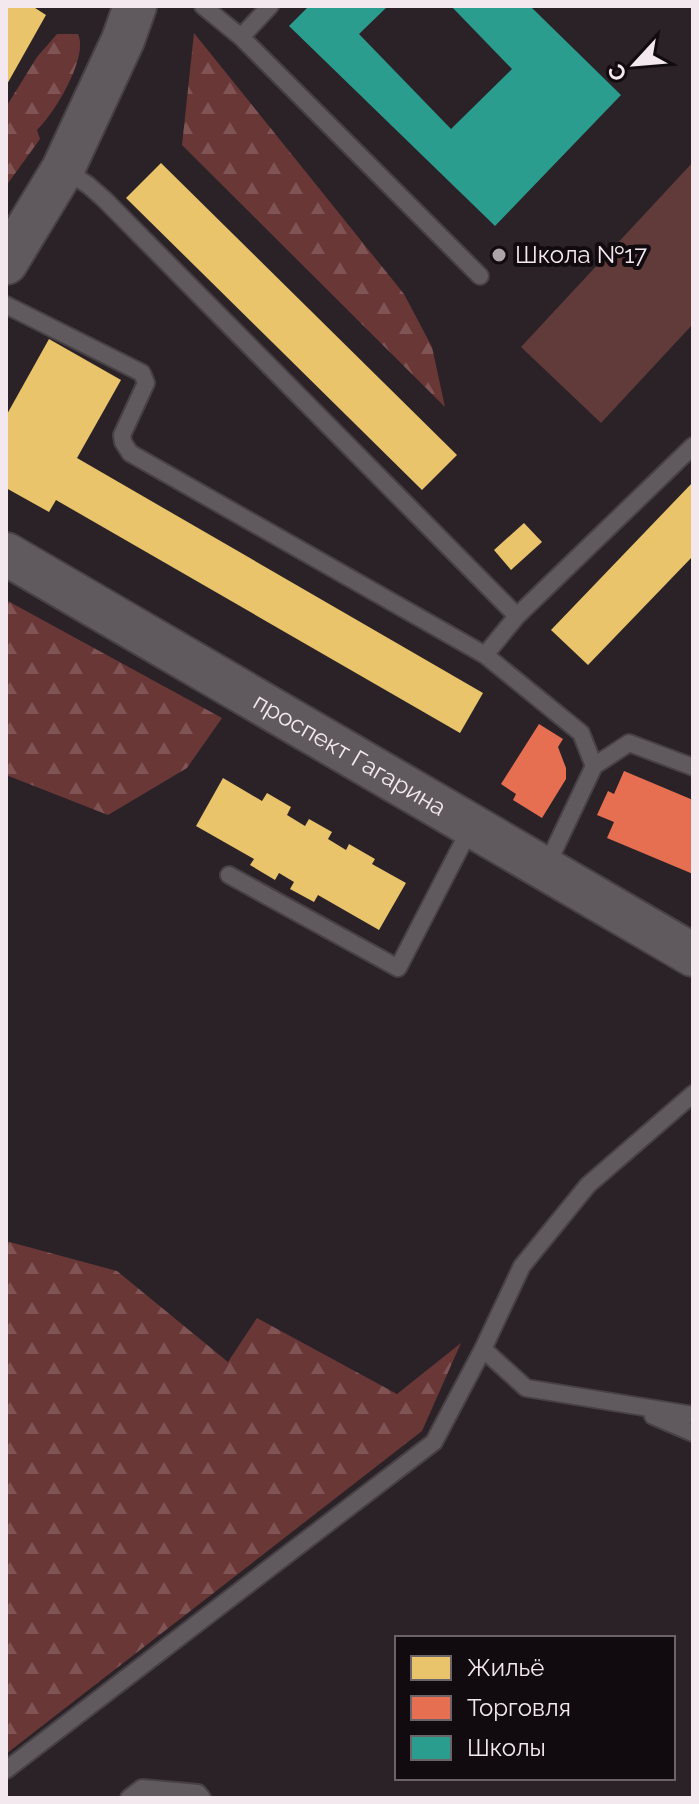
<svg xmlns="http://www.w3.org/2000/svg" width="699" height="1804" viewBox="0 0 699 1804" font-family="Raleway,sans-serif">
	<style>
		.forest { fill: url(#forest-firs) }
		.park { fill: #613a3a }
		.homes { fill: #e9c46a }
		.shops { fill: #e76f51 }
		.schools { fill: #2a9d8f }
		.lines { fill: none; stroke-linecap: round; stroke-linejoin: round }
		.service-casing { stroke: #474044; stroke-width: 20 }
		.tertiary-casing { stroke: #474044; stroke-width: 46 }
		.service { stroke: #60595d; stroke-width: 16 }
		.tertiary { stroke: #60595d; stroke-width: 42 }
		.poi-dot { fill: #aca3a8; stroke: #110b0f; stroke-width: 3 }
		.labels { text-anchor: middle; stroke-width: 8; stroke-linejoin: round; paint-order: stroke }
		.poi-label { font-size: 24px; fill: #f2e8ee; stroke: #110b0f; text-anchor: start }
		.street-label { font-size: 24px; fill: #f2e8ee; stroke: #110b0f }
	</style>
	<defs>
		<pattern id="forest-firs" width="22" height="20" patternUnits="userSpaceOnUse" patternTransform="scale(2)"><rect width="22" height="20" fill="#6a3737"/><path d="M5 1l3.5 6h-7zM16 11l3.5 6h-7z" fill="#805454"/></pattern>
	</defs>
	<rect width="100%" height="100%" fill="#2a2227"/>
	<path class="forest" d="M 194,33 L 404,294 L 432,347 L 445,407 L 182,145 Z
		M 57,34 L 78,34 C 89,57 54,114 37,130 L 40,139 L 6,186 L 6,107 L 37,57 Z
		M 6,600 L 222,718 L 187,768 L 108,815 L 6,775 Z
		M 6,1241 L 117,1271 L 228,1362 L 257,1318 L 397,1394 L 461,1343 L 422,1431 L 6,1754 Z"/>
	<path class="park" d="M 693,162 L 693,324 L 601,423 L 521,347 Z"/>
	<path class="homes" d="M 6,6 L 32,6 L 46,15 L 6,86 Z
		M 161,163 L 457,455 L 422,490 L 126,198 Z
		M 49,339 L 121,380 L 77,458 L 483,693 L 460,733 L 56,500 L 49,512 L 6,488 L 6,416 Z
		M 693,482 L 693,556 L 588,665 L 551,630 Z
		M 524,523 L 542,542 L 511,570 L 494,550 Z
		M 223,778 L 262,801 L 267,793 L 291,807 L 287,815 L 305,826 L 309,819 L 332,832 L 328,839 L 346,850 L 349,844 L 375,859 L 372,864 L 406,883 L 379,930 L 318,895 L 314,902 L 290,889 L 294,882 L 279,873 L 275,880 L 250,865 L 254,859 L 196,826 Z"/>
	<path class="shops" d="M 539,724 L 563,739 L 558,747 L 566,768 L 566,779 L 542,818 L 513,800 L 516,794 L 501,784 Z
		M 624,771 L 693,800 L 693,874 L 607,838 L 614,822 L 597,815 L 608,791 L 614,794 Z"/>
	<path class="schools" d="M 309,6 L 388,6 L 359,34 L 451,129 L 512,69 L 451,6 L 530,6 L 621,95 L 495,226 L 289,26 Z"/>
	<g class="lines">
		<defs>
			<path id="service" d="M 203,6 L 241,37 L 480,276
				M 241,37 L 270,6
				M 65,170 L 88,185 L 104,199 L 517,616
				M 6,305 L 142,373 L 146,383 L 122,435 L 123,442 L 130,453 L 485,655 L 581,733 L 594,766
				M 485,655 L 517,616 L 693,446
				M 546,867 L 594,766 L 629,743 L 693,767
				M 229,875 L 398,968 L 471,827
				M 483,1349 L 526,1388 L 693,1415
				M 653,1416 L 693,1433
				M 6,1770 L 434,1442 L 483,1349 L 522,1266 L 588,1185 L 693,1094
				M 129,1798 L 142,1788 L 198,1793 L 202,1798"/>
			<g id="tertiary">
				<path d="M 6,263 L 63,169 L 123,40 L 135,6"/>
				<path id="s1" d="M 6,554 L 693,955"/>
			</g>
		</defs>
		<use href="#service" class="service-casing"/>
		<use href="#tertiary" class="tertiary-casing"/>
		<use href="#service" class="service"/>
		<use href="#tertiary" class="tertiary"/>
	</g>
	<circle class="poi-dot" cx="499" cy="255" r="8"/>
	<g class="labels">
		<g class="poi-label">
			<text x="515" y="263">Школа №17</text>
		</g>
		<g class="street-label">
			<text dy="8" stroke="none"><textPath href="#s1" startOffset="398">проспект Гагарина</textPath></text>
		</g>
	</g>
	<rect width="699" height="1804" fill="none" stroke="#f2e8ee" stroke-width="16"/>
	<rect x="395" y="1636" width="280" height="144" fill="#110b0f" stroke="#6b6368" stroke-width="2"/>
	<rect x="411" y="1656" width="40" height="24" fill="#e9c46a" stroke="#6b6368" stroke-width="2"/>
	<text x="467" y="1676" font-size="24" fill="#f2e8ee">Жильё</text>
	<rect x="411" y="1696" width="40" height="24" fill="#e76f51" stroke="#6b6368" stroke-width="2"/>
	<text x="467" y="1716" font-size="24" fill="#f2e8ee">Торговля</text>
	<rect x="411" y="1736" width="40" height="24" fill="#2a9d8f" stroke="#6b6368" stroke-width="2"/>
	<text x="467" y="1756" font-size="24" fill="#f2e8ee">Школы</text>
	<g transform="translate(635 64) rotate(244)" stroke="#110b0f" stroke-width="6" paint-order="stroke">
	<path d="M0-6L14 30L0 20L-14 30Z" fill="#f2e8ee"/>
	<text y="-12" font-size="22" font-weight="bold" text-anchor="middle" fill="#f2e8ee">С</text>
	</g>
</svg>
